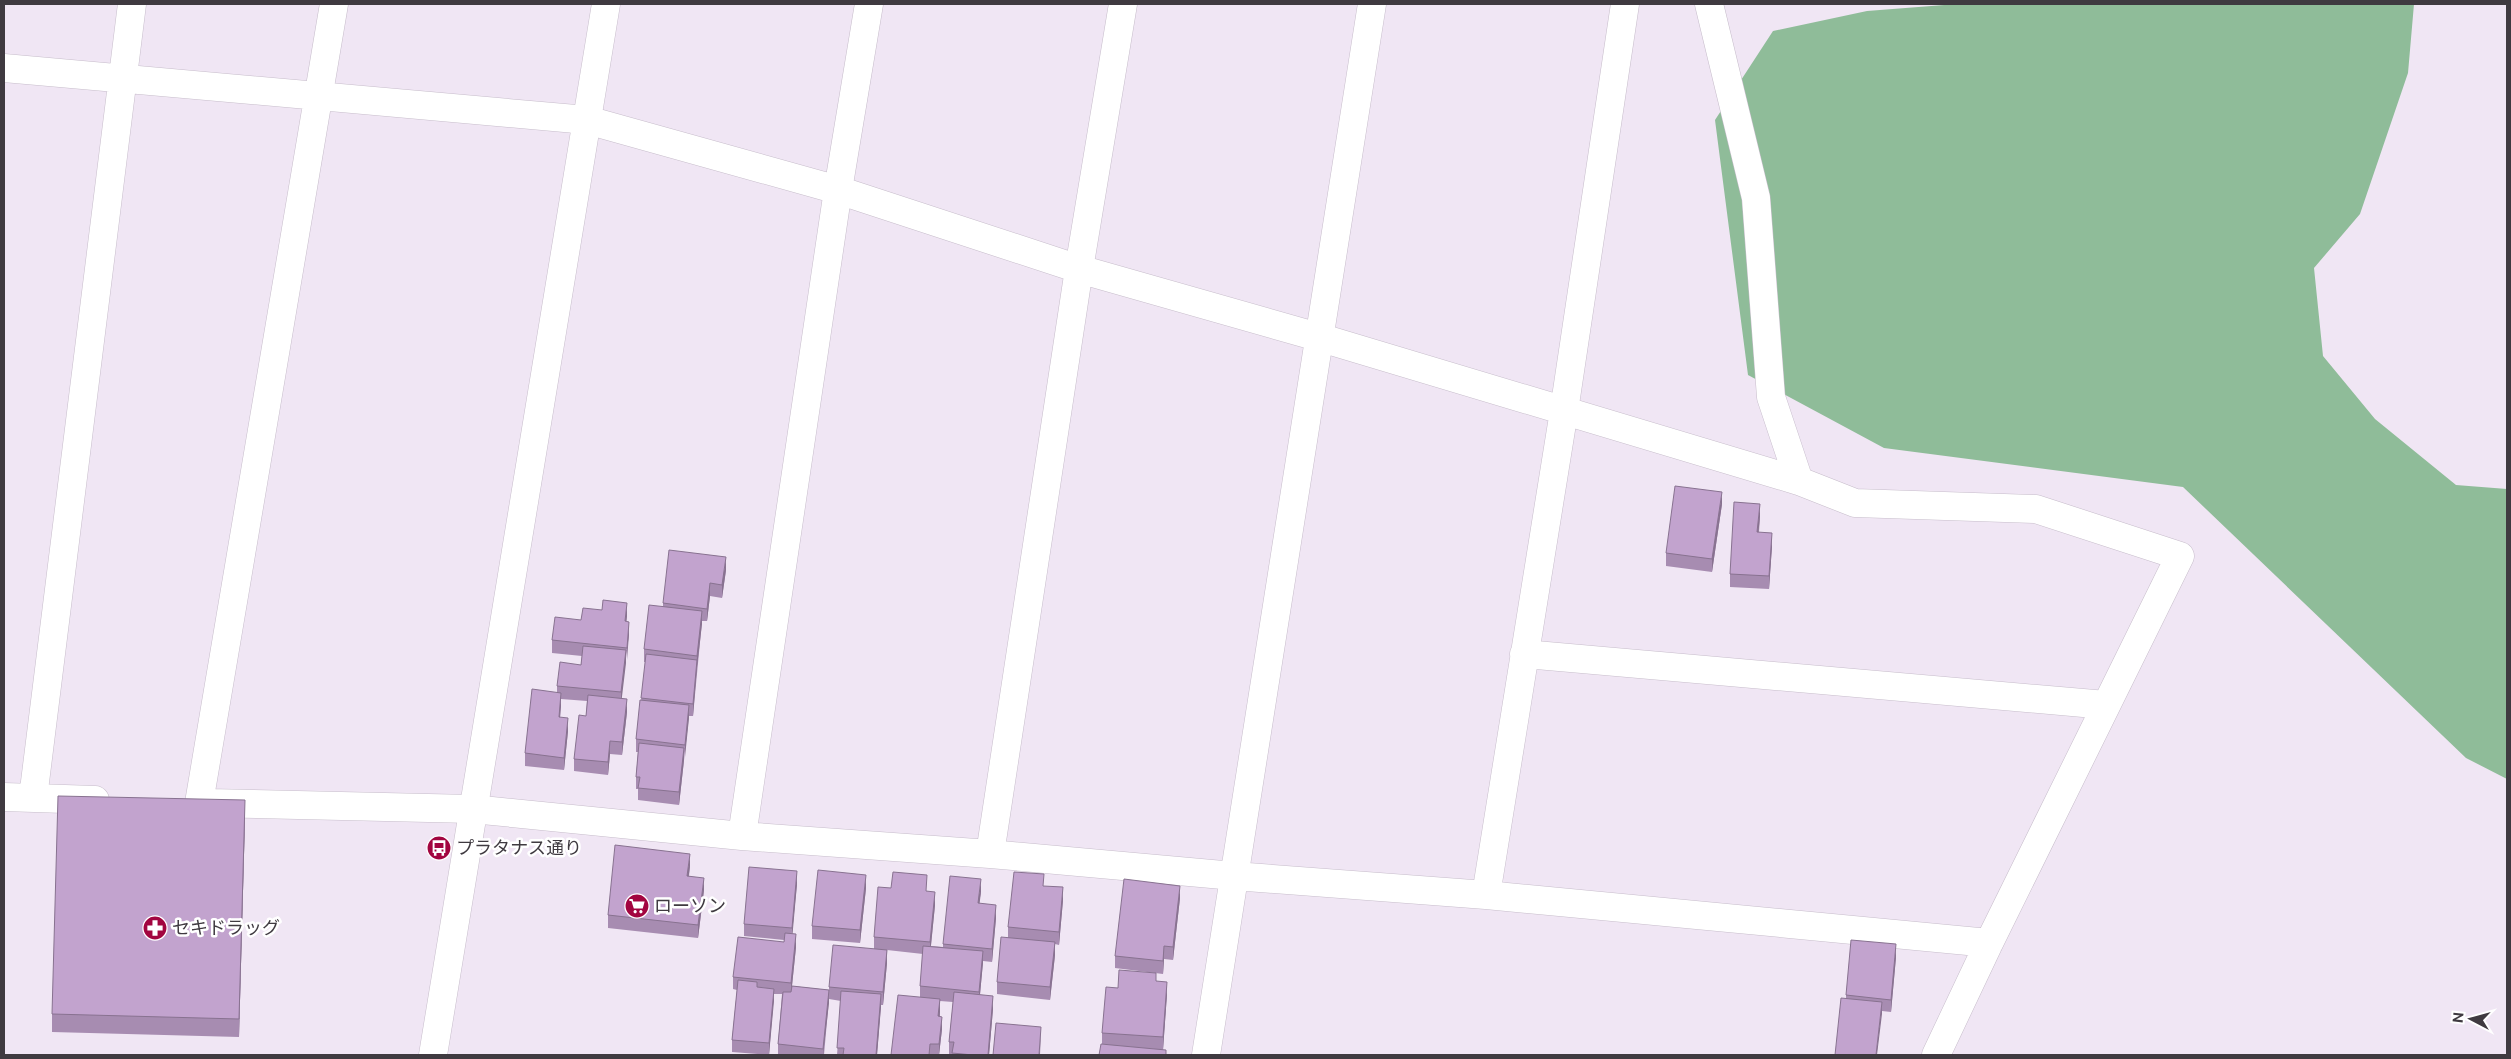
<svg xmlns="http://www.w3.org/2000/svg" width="2511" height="1059" viewBox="0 0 2511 1059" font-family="'Public Sans','Noto Sans JP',sans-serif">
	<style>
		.forest { fill: #8fbc99 }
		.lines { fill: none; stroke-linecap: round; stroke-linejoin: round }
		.street-casing { stroke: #c7bdcb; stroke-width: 29 }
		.secondary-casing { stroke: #c7bdcb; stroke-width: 29 }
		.street { stroke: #fff; stroke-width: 28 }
		.secondary { stroke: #fff; stroke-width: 28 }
		.wall { fill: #a78cb1 }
		.shaded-wall { fill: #887290 }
		.building { fill: #c2a3ce; stroke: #887290 }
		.labels { text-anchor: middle; stroke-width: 5; stroke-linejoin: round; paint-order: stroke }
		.poi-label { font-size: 18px; fill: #3f3a40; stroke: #fff; text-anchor: start }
	</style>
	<rect width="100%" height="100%" fill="#f0e6f4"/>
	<path class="forest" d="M 1957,4 L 2414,4 L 2408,73 L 2360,214 L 2314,268 L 2323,356 L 2375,419 L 2456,485 L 2507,489 L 2507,779 L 2466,758 L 2183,487 L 1884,448 L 1748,375 L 1715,120 L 1773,31 L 1867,11 Z"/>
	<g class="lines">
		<defs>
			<path id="street" d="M 1709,4 L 1756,198 L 1771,397 L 1799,481
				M 4,68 L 587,120 L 838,190 L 1079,269 L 1318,337 L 1799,481 L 1855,503 L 2036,509 L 2180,556 L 1989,943 L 1936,1055
				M 1524,654 L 2106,705
				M 4,797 L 95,800
				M 33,798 L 132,4
				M 199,803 L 334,4
				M 208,803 L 472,809 L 742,836 L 990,854 L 1234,876 L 1486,895 L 1989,943
				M 742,836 L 838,190 L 869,4
				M 990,854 L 1079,269 L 1123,4
				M 1486,895 L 1564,411 L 1625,4
				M 1206,1055 L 1372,4"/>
			<path id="secondary" d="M 433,1055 L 606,4"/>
		</defs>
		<use href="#street" class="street-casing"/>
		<use href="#secondary" class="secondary-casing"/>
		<use href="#street" class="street"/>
		<use href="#secondary" class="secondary"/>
	</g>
	<path class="wall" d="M 1722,504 L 1712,572 L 1666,566 L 1666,553 Z
		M 1760,517 L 1759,532 L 1772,546 L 1769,589 L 1730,587 L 1730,574 Z
		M 726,570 L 722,598 L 710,596 L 707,621 L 702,621 L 693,716 L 689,716 L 679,805 L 638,800 L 638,789 L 636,789 L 636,777 L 638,752 L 636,752 L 636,739 L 646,662 L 644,662 L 644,649 L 663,606 L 663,603 Z
		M 627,616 L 626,622 L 629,634 L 621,699 L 627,712 L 622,755 L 610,754 L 608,775 L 574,771 L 574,759 L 586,716 L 587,701 L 561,699 L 560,718 L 568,731 L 564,770 L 525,766 L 525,753 L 557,693 L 557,686 L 581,665 L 582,656 L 552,653 L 552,640 L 581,620 Z
		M 245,818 L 239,1037 L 52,1032 L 52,1014 Z
		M 690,866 L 689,876 L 704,890 L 698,938 L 608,928 L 608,915 Z
		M 797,884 L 792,934 L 796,947 L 792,986 L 829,990 L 829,987 L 874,949 L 874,937 L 927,891 L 935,905 L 931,946 L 943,947 L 943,944 L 981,892 L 979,903 L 996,918 L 992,962 L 983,961 L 980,995 L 993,1009 L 989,1055 L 952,1055 L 952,1054 L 949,1054 L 949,1042 L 953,1002 L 940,1001 L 940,1017 L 942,1029 L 939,1055 L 891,1055 L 920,997 L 920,986 L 923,954 L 887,950 L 887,963 L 883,1005 L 881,1005 L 877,1055 L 837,1055 L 841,1001 L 829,999 L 824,1055 L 778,1055 L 778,1044 L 782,994 L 774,994 L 769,1055 L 732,1052 L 732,1040 L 737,990 L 733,989 L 733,977 L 784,942 L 784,940 L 744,936 L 744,924 Z
		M 866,888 L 860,943 L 812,939 L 812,926 Z
		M 1180,898 L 1173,960 L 1164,959 L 1163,974 L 1115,968 L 1115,956 Z
		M 1063,900 L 1059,945 L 1055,944 L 1055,955 L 1050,1000 L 997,994 L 997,982 L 1008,938 L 1008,927 Z
		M 1896,957 L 1891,1012 L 1882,1011 L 1882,1014 L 1846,999 L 1846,995 Z
		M 1156,981 L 1167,994 L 1163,1050 L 1166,1055 L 1102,1044 L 1102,1033 L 1118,988 Z"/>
	<path class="shaded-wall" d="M 1722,492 L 1722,504 L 1712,572 L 1712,559 Z
		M 1760,504 L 1760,517 L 1757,545 L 1757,532 Z
		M 1772,533 L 1772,546 L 1769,589 L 1769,576 Z
		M 726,557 L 726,570 L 722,598 L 722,585 Z
		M 710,583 L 710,596 L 707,621 L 707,609 Z
		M 627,603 L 627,616 L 625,634 L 625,621 Z
		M 702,611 L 702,624 L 697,667 L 693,716 L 693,704 L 697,656 Z
		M 629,622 L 629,634 L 627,660 L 627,648 Z
		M 626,650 L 626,663 L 621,705 L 621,692 Z
		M 561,693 L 561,706 L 559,730 L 559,717 Z
		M 627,699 L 627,712 L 622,755 L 622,742 Z
		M 689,705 L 689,718 L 685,757 L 685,745 Z
		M 568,718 L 568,731 L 564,770 L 564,758 Z
		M 610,741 L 610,754 L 608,775 L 608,762 Z
		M 684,748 L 684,760 L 679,805 L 679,792 Z
		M 245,800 L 245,818 L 239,1037 L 239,1019 Z
		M 690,854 L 690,866 L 687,888 L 687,876 Z
		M 797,871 L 797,884 L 792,940 L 792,928 Z
		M 866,875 L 866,888 L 860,943 L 860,930 Z
		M 704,878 L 704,890 L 698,938 L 698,925 Z
		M 981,879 L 981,892 L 978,916 L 978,903 Z
		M 1180,886 L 1180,898 L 1173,960 L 1173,947 Z
		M 1063,887 L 1063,900 L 1059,945 L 1059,932 Z
		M 935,892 L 935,905 L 930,954 L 930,942 Z
		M 996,905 L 996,918 L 992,962 L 992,949 Z
		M 796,934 L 796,947 L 791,995 L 791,983 Z
		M 1055,942 L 1055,955 L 1050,1000 L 1050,987 Z
		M 1896,944 L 1896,957 L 1891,1012 L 1891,1000 Z
		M 1164,946 L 1164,959 L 1163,974 L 1163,961 Z
		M 887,950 L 887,963 L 883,1005 L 883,992 Z
		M 983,951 L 983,963 L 979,1004 L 979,992 Z
		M 1167,982 L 1167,994 L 1163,1050 L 1163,1037 Z
		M 774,989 L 774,1001 L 769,1055 L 769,1043 Z
		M 829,990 L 829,1003 L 823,1055 L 823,1049 Z
		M 881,994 L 881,1007 L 877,1055 L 876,1055 Z
		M 993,996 L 993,1009 L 989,1055 L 988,1055 Z
		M 940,999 L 940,1012 L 938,1029 L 938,1016 Z
		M 1882,1002 L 1882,1014 L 1877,1055 L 1876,1055 Z
		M 942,1017 L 942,1029 L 939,1055 L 939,1044 Z
		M 1041,1027 L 1040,1055 L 1039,1055 Z"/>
	<path class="building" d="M 1675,486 L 1722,492 L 1712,559 L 1666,553 Z
		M 1734,502 L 1760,504 L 1757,532 L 1772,533 L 1769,576 L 1730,574 Z
		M 669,550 L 726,557 L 722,585 L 710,583 L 707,609 L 663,603 Z
		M 603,600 L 627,603 L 625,621 L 629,622 L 627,648 L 552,640 L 555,617 L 581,620 L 583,608 L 602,610 Z
		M 649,605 L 702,611 L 697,656 L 644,649 Z
		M 583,646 L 626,650 L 621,692 L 557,686 L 560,662 L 581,665 Z
		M 646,654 L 697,660 L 693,704 L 641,698 Z
		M 532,689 L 561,693 L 559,717 L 568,718 L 564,758 L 525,753 Z
		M 588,695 L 627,699 L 622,742 L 610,741 L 608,762 L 574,759 L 579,715 L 586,716 Z
		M 640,700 L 689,705 L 685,745 L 636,739 Z
		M 639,743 L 684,748 L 679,792 L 638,788 L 640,777 L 636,777 Z
		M 58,796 L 245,800 L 239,1019 L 52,1014 Z
		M 615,845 L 690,854 L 687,876 L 704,878 L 698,925 L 608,915 Z
		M 749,867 L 797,871 L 792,928 L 744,924 Z
		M 818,870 L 866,875 L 860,930 L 812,926 Z
		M 893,872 L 927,875 L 926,891 L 935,892 L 930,942 L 874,937 L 878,887 L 891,888 Z
		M 1014,872 L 1044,874 L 1043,886 L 1063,887 L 1059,932 L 1008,927 Z
		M 950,876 L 981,879 L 978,903 L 996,905 L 992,949 L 943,944 Z
		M 1124,879 L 1180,886 L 1173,947 L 1164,946 L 1163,961 L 1115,956 Z
		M 785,933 L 796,934 L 791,983 L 733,977 L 738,937 L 784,942 Z
		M 1001,937 L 1055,942 L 1050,987 L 997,982 Z
		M 1851,940 L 1896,944 L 1891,1000 L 1846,995 Z
		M 833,945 L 887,950 L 883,992 L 829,987 Z
		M 923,946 L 983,951 L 979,992 L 920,986 Z
		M 1119,970 L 1156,973 L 1156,981 L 1167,982 L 1163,1037 L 1102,1033 L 1106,987 L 1118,988 Z
		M 738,980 L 757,982 L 757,987 L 774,989 L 769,1043 L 732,1040 Z
		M 792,986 L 829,990 L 823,1049 L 778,1044 L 783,992 L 791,992 Z
		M 841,991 L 881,994 L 876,1055 L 843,1055 L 844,1048 L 837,1048 Z
		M 954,992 L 993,996 L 988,1055 L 973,1055 L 952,1053 L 954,1042 L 949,1042 Z
		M 898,995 L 940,999 L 938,1016 L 942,1017 L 939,1044 L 930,1044 L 929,1055 L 891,1055 Z
		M 1841,998 L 1882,1002 L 1876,1055 L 1835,1055 Z
		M 996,1023 L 1041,1027 L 1039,1055 L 993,1055 Z
		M 1101,1044 L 1166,1050 L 1166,1055 L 1099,1055 Z"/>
	<defs>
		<symbol id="bus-disc" viewBox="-11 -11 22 22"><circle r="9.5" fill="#a20540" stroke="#fff"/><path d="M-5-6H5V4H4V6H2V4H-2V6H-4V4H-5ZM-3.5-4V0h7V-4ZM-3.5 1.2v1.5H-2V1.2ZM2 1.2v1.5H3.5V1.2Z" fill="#fff"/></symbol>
		<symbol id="supermarket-disc" viewBox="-11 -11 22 22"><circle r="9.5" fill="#a20540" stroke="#fff"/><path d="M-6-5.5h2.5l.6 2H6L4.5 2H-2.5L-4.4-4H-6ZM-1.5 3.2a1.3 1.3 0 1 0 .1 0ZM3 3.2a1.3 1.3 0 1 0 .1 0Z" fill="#fff"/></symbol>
		<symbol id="pharmacy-disc" viewBox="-11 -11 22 22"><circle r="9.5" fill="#a20540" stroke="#fff"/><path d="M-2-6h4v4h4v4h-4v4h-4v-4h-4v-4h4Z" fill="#fff"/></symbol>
	</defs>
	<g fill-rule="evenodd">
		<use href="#bus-disc" x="425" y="834" width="28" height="28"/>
		<use href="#supermarket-disc" x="623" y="892" width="28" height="28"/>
		<use href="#pharmacy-disc" x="141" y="914" width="28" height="28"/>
	</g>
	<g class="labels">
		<g class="poi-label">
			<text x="456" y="854">プラタナス通り</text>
			<text x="654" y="912">ローソン</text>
			<text x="172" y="934">セキドラッグ</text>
		</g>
	</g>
	<rect width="2511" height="1059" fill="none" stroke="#3f3a40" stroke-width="10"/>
	<g transform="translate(2471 1019) rotate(276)" stroke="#ffffff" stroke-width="4" paint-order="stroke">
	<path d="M0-4L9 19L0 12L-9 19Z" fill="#3f3a40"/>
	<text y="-8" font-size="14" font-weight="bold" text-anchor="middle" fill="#3f3a40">N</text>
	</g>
</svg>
